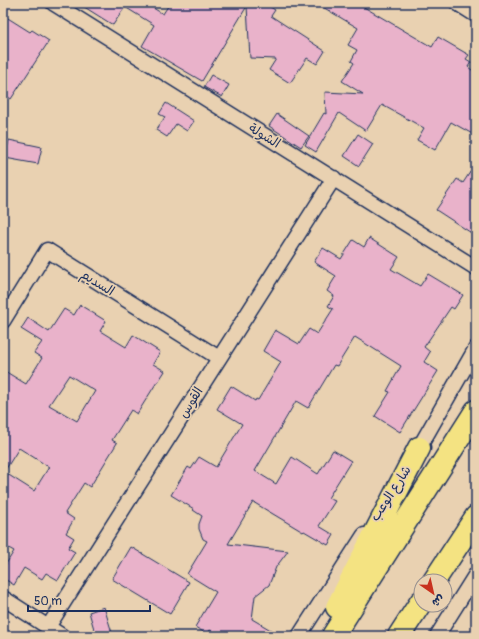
<svg xmlns="http://www.w3.org/2000/svg" width="479" height="639" viewBox="0 0 479 639" font-family="Pangolin,'Playpen Sans Arabic',sans-serif">
	<style>
		.building { fill: #e9b2ca; stroke: #1b2f5e; fill-rule: evenodd }
		.lines { fill: none; stroke-linecap: round; stroke-linejoin: round }
		.street-casing { stroke: #1b2f5e; stroke-width: 17 }
		.primary-casing { stroke: #1b2f5e; stroke-width: 25 }
		.street { stroke: #e9d1b1; stroke-width: 14 }
		.primary { stroke: #f4e382; stroke-width: 22 }
		.labels { text-anchor: middle; stroke-width: 3.5; stroke-linejoin: round; paint-order: stroke }
		.street-label { font-size: 13px; fill: #1b2f5e; stroke: #e9d1b1 }
	</style>
	<rect width="100%" height="100%" fill="#e9d1b1"/>
	<filter id="ink" filterUnits="userSpaceOnUse"><feTurbulence type="fractalNoise" baseFrequency=".025" numOctaves="2"/><feDisplacementMap in="SourceGraphic" scale="8" xChannelSelector="R" yChannelSelector="G"/><feConvolveMatrix kernelMatrix="1 2 1 2 8 2 1 2 1" color-interpolation-filters="sRGB"/></filter>
	<g filter="url(#ink)">
		<path class="building" d="M 78,3 L 145,3 L 163,14 L 170,3 L 264,3 L 275,10 L 271,16 L 325,51 L 317,64 L 307,58 L 290,83 L 269,70 L 276,59 L 250,58 L 247,6 L 202,81 L 142,46 L 154,25 L 125,7 L 113,25 Z
			M 316,3 L 357,3 L 432,47 L 438,37 L 469,55 L 466,59 L 471,62 L 468,67 L 476,73 L 476,136 L 451,122 L 435,150 L 417,140 L 424,128 L 382,105 L 366,131 L 339,113 L 316,152 L 305,145 L 324,113 L 326,114 L 325,92 L 363,94 L 342,81 L 354,63 L 351,61 L 357,50 L 348,45 L 358,28 Z
			M 3,15 L 30,32 L 32,30 L 49,41 L 11,99 L 3,94 Z
			M 211,75 L 229,85 L 222,97 L 204,87 Z
			M 166,103 L 194,121 L 187,131 L 176,124 L 167,137 L 156,130 L 165,117 L 159,114 Z
			M 277,114 L 309,136 L 301,147 L 269,126 Z
			M 358,134 L 373,144 L 359,166 L 344,156 Z
			M 9,140 L 42,147 L 38,164 L 5,158 Z
			M 476,163 L 476,236 L 436,210 L 457,179 L 463,183 Z
			M 369,238 L 399,257 L 391,269 L 420,286 L 428,274 L 463,295 L 454,309 L 451,307 L 424,347 L 430,352 L 424,362 L 438,371 L 400,432 L 375,416 L 390,392 L 387,391 L 401,366 L 355,337 L 337,366 L 334,365 L 308,408 L 296,401 L 255,471 L 276,484 L 292,457 L 318,474 L 333,450 L 351,461 L 328,498 L 335,501 L 319,526 L 334,535 L 328,545 L 304,531 L 303,532 L 253,502 L 228,544 L 288,551 L 276,567 L 269,585 L 255,596 L 252,619 L 281,636 L 219,636 L 210,630 L 207,634 L 195,627 L 216,592 L 187,574 L 207,541 L 203,539 L 199,529 L 199,524 L 202,516 L 193,510 L 194,509 L 171,495 L 188,467 L 191,469 L 199,457 L 216,467 L 242,424 L 217,409 L 231,386 L 255,401 L 256,399 L 258,400 L 281,362 L 263,351 L 275,330 L 299,344 L 309,329 L 317,334 L 333,309 L 328,306 L 334,296 L 327,291 L 336,276 L 314,262 L 323,248 L 341,259 L 353,240 L 364,247 Z
			M 80,305 L 106,321 L 100,331 L 126,347 L 133,335 L 160,352 L 153,364 L 165,371 L 158,382 L 157,382 L 137,414 L 131,410 L 112,440 L 117,443 L 90,487 L 84,483 L 65,513 L 74,519 L 66,533 L 74,538 L 68,548 L 75,552 L 58,580 L 46,573 L 42,579 L 24,568 L 14,585 L 3,578 L 3,569 L 14,551 L 3,545 L 3,370 L 26,384 L 42,358 L 34,353 L 42,342 L 21,329 L 28,318 L 49,332 L 64,309 L 74,315 ZM 69,375 L 95,391 L 77,421 L 49,405 ZM 19,448 L 49,467 L 34,491 L 4,472 Z
			M 131,547 L 189,582 L 170,614 L 112,579 Z
			M 104,607 L 113,636 L 96,636 L 89,612 Z"/>
		<g class="lines">
			<defs>
				<path id="street" d="M 53,3 L 476,268
					M 457,3 L 476,15
					M 3,321 L 47,250 L 219,358
					M 415,455 L 476,348
					M 3,598 L 62,636
					M 48,627 L 334,178
					M 299,636 L 364,535
					M 437,636 L 476,574"/>
				<path id="primary" d="M 434,581 L 476,517
					M 337,607 L 419,448
					M 333,636 L 476,411
					M 399,636 L 421,602"/>
			</defs>
			<use href="#street" class="street-casing"/>
			<use href="#primary" class="primary-casing"/>
			<use href="#street" class="street"/>
			<use href="#primary" class="primary"/>
		</g>
	</g>
	<g class="labels">
		<g class="street-label">
			<text transform="translate(265 135) rotate(32)" y="5">الشولة</text>
			<text transform="translate(98 282) rotate(32)" y="5">السديم</text>
			<text transform="translate(190 402) rotate(-58)" y="5">القوس</text>
			<text transform="translate(390 493) rotate(-57)" y="5">شارع الوعب</text>
		</g>
	</g>
	<rect width="479" height="639" fill="none" stroke="#e9d1b1" stroke-width="16"/>
	<rect x="8" y="8" width="463" height="623" fill="none" stroke="#1b2f5e" stroke-width="1.5" filter="url(#ink)"/>
	<g transform="translate(433 593) rotate(146)"><circle r="19" fill="#e9d1b1" stroke="#979090"/>
	<path d="M0-3L7 15L0 10L-7 15Z" fill="#c8321e"/>
	<text y="-6" font-size="11" font-weight="bold" text-anchor="middle" fill="#1b2f5e">ش</text>
	</g>
	<path d="M28 605v6h122v-6" fill="none" stroke="#1b2f5e" stroke-width="2"/>
	<text x="34" y="605" font-size="12" fill="#1b2f5e" stroke="#e9d1b1" stroke-width="3" paint-order="stroke">50 m</text>
</svg>
